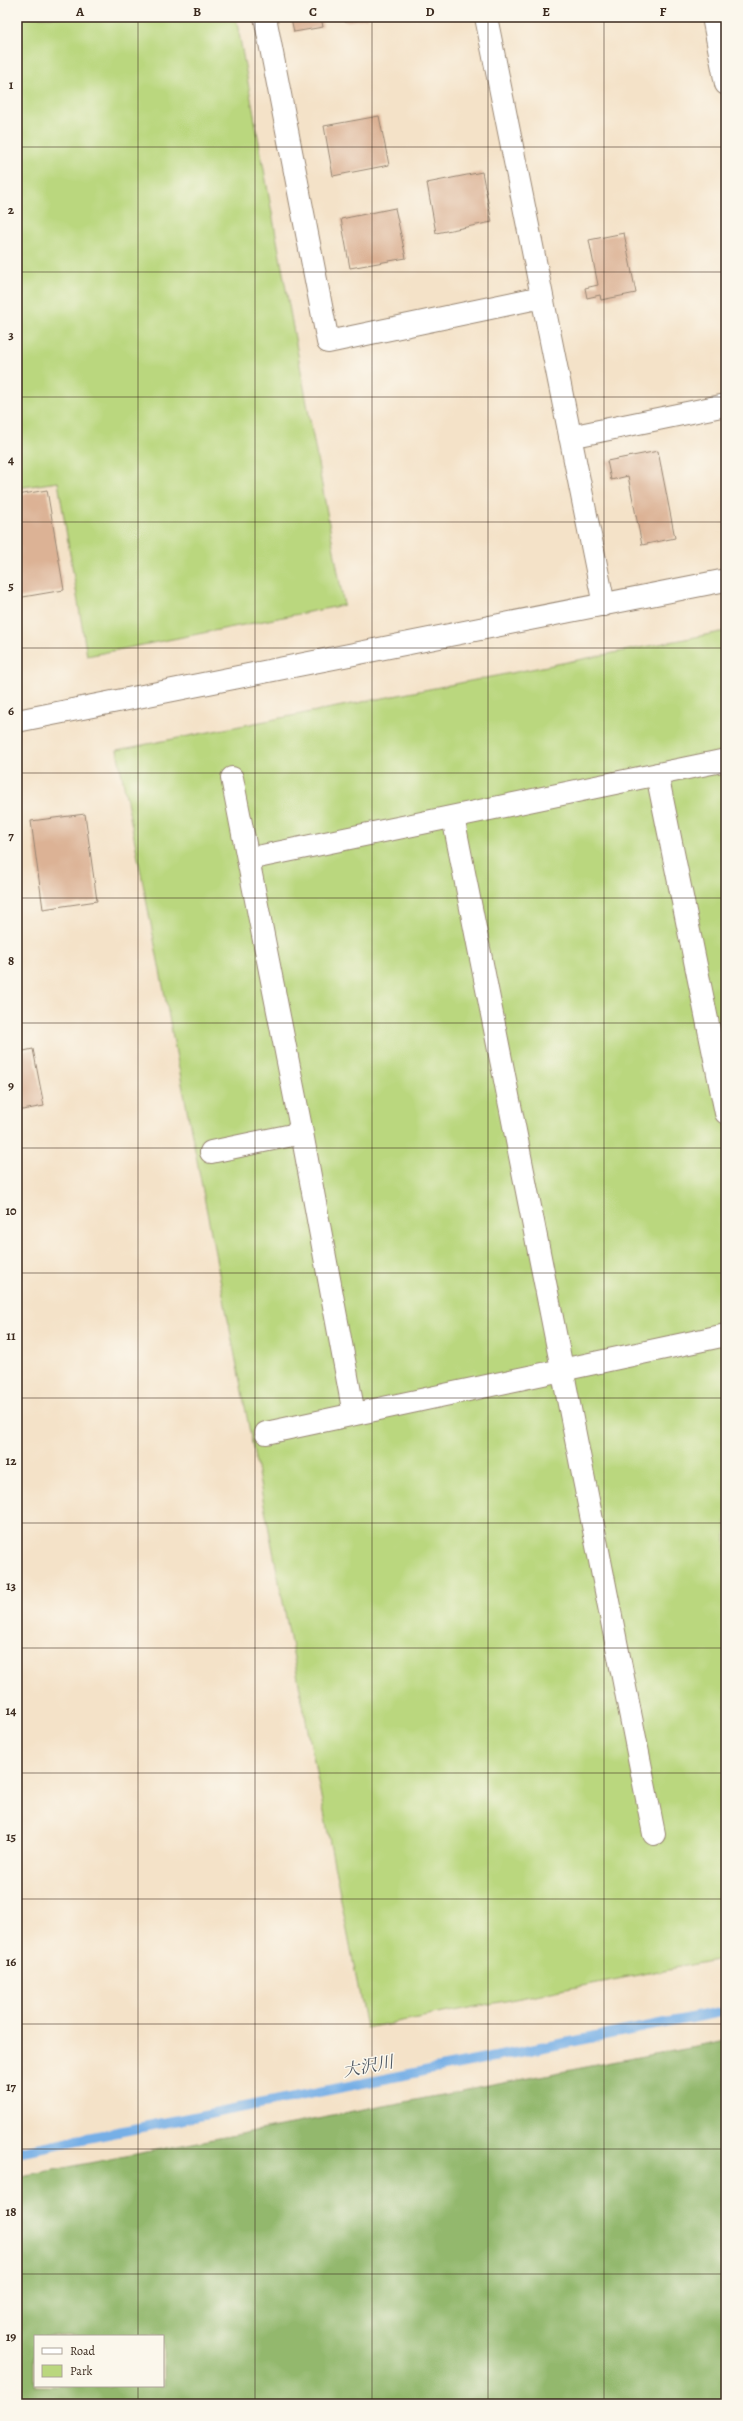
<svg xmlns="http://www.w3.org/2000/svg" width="743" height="2421" viewBox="0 0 743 2421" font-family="Alegreya,'Noto Serif JP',serif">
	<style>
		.green { fill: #bad77e; stroke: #7a804e }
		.forest { fill: #93b86d; stroke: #677146; fill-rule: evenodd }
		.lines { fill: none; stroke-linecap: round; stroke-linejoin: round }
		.stream { stroke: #76afe6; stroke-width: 10 }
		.building { fill: #dcb295 }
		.minor-casing { stroke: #988673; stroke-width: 24 }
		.minor { stroke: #fff; stroke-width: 22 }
		.grid { fill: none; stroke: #3b2a1e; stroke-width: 1; stroke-opacity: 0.55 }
		.labels { text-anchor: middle; stroke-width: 3; stroke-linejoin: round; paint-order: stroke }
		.water-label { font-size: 17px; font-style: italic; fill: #505964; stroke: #fbf7ec }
		.neatline { fill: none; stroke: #3b2a1e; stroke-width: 1.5 }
		.grid-label { font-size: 13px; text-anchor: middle; font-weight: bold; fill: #3b2a1e }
	</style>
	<rect width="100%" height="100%" fill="#fbf7ec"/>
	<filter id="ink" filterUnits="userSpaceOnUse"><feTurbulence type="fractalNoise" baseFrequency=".025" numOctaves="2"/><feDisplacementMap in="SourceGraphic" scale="8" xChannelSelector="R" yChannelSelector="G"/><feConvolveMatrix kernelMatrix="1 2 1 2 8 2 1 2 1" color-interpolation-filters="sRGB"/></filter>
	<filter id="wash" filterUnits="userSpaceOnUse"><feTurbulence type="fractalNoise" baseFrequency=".012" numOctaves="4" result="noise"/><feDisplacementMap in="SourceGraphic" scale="16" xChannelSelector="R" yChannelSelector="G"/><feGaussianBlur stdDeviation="0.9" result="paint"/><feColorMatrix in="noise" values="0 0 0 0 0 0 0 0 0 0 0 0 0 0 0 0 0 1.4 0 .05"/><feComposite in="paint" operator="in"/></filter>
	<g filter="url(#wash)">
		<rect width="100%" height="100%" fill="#f4e2c8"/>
		<path class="green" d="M 17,17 L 236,17 L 344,605 L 87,656 L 58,482 L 17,488 Z
			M 726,631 L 726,1958 L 366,2028 L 117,750 Z"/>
		<path class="forest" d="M 726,2040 L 726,2404 L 17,2404 L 17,2177 ZM 35,2336 L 163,2336 L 163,2386 L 35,2386 Z"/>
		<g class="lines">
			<path class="stream" d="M 17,2152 L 726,2011"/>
		</g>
		<g id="blocks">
			<path class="building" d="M 321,17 L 323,27 L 294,32 L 291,18 Z
				M 344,17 L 368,17 L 368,18 L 345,22 Z
				M 379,116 L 389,165 L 333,176 L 324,126 Z
				M 482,172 L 492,222 L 436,233 L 427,183 Z
				M 395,208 L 406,258 L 350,268 L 341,219 Z
				M 624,233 L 636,293 L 601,300 L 600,295 L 587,298 L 585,288 L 598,285 L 589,240 Z
				M 658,451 L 675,538 L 642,545 L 628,476 L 611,480 L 607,461 Z
				M 47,490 L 64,590 L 17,598 L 17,495 Z
				M 85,814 L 97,901 L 43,909 L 31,821 Z
				M 17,1047 L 19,1052 L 33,1049 L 44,1106 L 17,1111 Z"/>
		</g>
	</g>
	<g filter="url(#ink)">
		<use href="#blocks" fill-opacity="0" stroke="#988673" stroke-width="1"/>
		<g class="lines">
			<defs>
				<path id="minor" d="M 265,17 L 328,342 L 542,297
					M 486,17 L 604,605
					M 713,17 L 726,84
					M 570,437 L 726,405
					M 17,721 L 726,580
					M 657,774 L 726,1113
					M 232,778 L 302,1133
					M 453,817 L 654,1834
					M 248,859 L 726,760
					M 211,1152 L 302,1133 L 354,1414
					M 266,1433 L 726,1335"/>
			</defs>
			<use href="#minor" class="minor-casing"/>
			<use href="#minor" class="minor"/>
		</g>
	</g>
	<path class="grid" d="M 138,17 L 138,2336M 255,17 L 255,2404M 372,17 L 372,2404M 488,17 L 488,2404M 604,17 L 604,2404M 17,147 L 726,147M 17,272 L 726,272M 17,397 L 726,397M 17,522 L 726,522M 17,648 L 726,648M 17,773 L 726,773M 17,898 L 726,898M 17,1023 L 726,1023M 17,1148 L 726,1148M 17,1273 L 726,1273M 17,1398 L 726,1398M 17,1523 L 726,1523M 17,1648 L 726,1648M 17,1773 L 726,1773M 17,1899 L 726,1899M 17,2024 L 726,2024M 17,2149 L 726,2149M 17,2274 L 726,2274M 138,2386 L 138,2404"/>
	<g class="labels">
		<g class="water-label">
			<text transform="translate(368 2066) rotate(-11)" y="6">大沢川</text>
		</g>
	</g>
	<rect width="743" height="2421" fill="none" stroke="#fbf7ec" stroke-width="44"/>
	<rect x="34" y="2335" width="130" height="52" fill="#fbf7ec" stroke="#aea59a"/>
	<rect x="42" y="2348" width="20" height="6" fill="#ffffff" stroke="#aea59a"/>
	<text x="70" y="2355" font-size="12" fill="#3b2a1e">Road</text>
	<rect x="42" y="2365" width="20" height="12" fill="#bad77e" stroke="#aea59a"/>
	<text x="70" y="2375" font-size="12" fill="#3b2a1e">Park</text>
	<rect x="22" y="22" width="699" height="2377" class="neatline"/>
	<g class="grid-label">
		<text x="80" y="16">A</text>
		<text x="197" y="16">B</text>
		<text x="313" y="16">C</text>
		<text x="430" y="16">D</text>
		<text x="546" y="16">E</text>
		<text x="663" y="16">F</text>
		<text x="11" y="89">1</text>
		<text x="11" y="214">2</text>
		<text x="11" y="339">3</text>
		<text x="11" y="464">4</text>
		<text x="11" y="590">5</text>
		<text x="11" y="715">6</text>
		<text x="11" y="840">7</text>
		<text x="11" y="965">8</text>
		<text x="11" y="1090">9</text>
		<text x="11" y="1215">10</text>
		<text x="11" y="1340">11</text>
		<text x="11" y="1465">12</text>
		<text x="11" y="1590">13</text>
		<text x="11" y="1715">14</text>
		<text x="11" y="1841">15</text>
		<text x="11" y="1966">16</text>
		<text x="11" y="2091">17</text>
		<text x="11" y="2216">18</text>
		<text x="11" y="2341">19</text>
	</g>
</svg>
